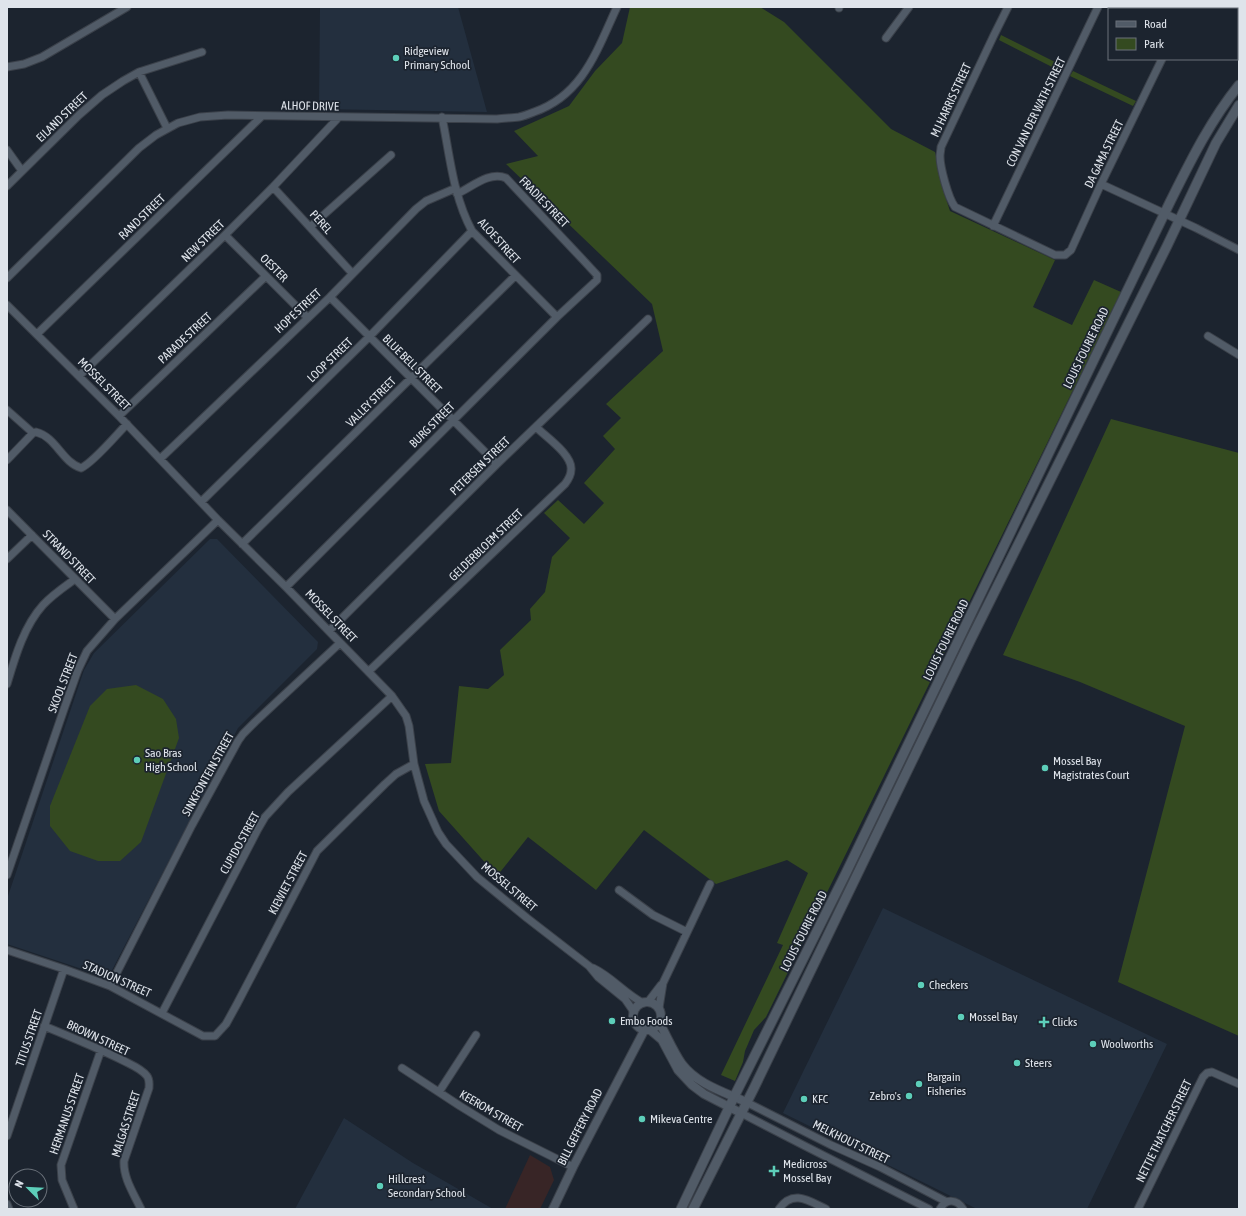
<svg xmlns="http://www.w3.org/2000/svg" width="1246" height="1216" viewBox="0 0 1246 1216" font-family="'Asap Condensed',sans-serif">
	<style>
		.built { fill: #232f3e }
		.industrial { fill: #382526 }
		.green { fill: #344a20 }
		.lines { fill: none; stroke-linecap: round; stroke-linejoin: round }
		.minor-casing { stroke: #3b414a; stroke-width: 9 }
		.tertiary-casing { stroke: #3b414a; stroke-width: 10 }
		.secondary-casing { stroke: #3b414a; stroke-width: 11 }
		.minor { stroke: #515b67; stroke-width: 7 }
		.tertiary { stroke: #515b67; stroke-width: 8 }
		.secondary { stroke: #515b67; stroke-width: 9 }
		.poi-dot { fill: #5dceb9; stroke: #1c242f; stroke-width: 1.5 }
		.labels { text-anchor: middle; stroke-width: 3.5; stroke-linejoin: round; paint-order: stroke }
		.poi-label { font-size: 12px; fill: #dfe4eb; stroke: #1c242f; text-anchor: start }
		.street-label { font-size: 12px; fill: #dfe4eb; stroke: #1c242f }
	</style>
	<rect width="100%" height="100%" fill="#1c242f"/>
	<path class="built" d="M 320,7 L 458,7 L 487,112 L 319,109 Z
		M 210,539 L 217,539 L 318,642 L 317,649 L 238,728 L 110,974 L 103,976 L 7,944 L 7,899 L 84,670 L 94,653 Z
		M 883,908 L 1167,1044 L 1087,1209 L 977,1209 L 783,1113 Z
		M 344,1118 L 413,1163 L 493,1209 L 295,1209 Z"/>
	<path class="industrial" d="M 530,1155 L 550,1167 L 554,1180 L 540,1209 L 505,1209 Z"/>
	<path class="green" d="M 630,7 L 760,7 L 784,22 L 891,129 L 935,152 L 945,196 L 950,211 L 1055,260 L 1033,307 L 1072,325 L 1094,280 L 1121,292 L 766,1017 L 754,1030 L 745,1051 L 743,1062 L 735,1081 L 721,1075 L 783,945 L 777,943 L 808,873 L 787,860 L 716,884 L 644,830 L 596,890 L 528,837 L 497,876 L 439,811 L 425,764 L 451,763 L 459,686 L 488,689 L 504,675 L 500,650 L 531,620 L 530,609 L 545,592 L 552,557 L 570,538 L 544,513 L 558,500 L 584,524 L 604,503 L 584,483 L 615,449 L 603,436 L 621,418 L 606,404 L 663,351 L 652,304 L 506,164 L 538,156 L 514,131 L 569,106 L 595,71 L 622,43 Z
		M 1001,35 L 1063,66 L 1060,71 L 999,40 Z
		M 1073,71 L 1136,101 L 1133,106 L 1070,76 Z
		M 1111,419 L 1239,453 L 1239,1036 L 1118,982 L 1185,726 L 1080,682 L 1003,655 Z
		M 136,685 L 163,699 L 176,719 L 179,738 L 141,842 L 120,861 L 98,861 L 70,851 L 50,826 L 50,806 L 90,706 L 107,689 Z"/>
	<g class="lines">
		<defs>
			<path id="minor" d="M 1008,7 L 994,35 L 941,147 C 941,150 940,153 940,156 C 940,167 948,198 955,207 L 1055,255 L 1065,255 L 1071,250 L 1101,184 L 1162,59
				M 839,8 L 839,7
				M 1187,9 L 1187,7
				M 886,38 L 909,7
				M 7,67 L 24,64 L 42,57 L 127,7
				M 139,72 L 167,128
				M 442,117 C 450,156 453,196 472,231 L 557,317
				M 7,150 L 22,171
				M 1101,184 L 1196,228 L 1239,250
				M 7,186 L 79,115 L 102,95 L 123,81 L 139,72 L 202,52
				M 273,187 L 352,273
				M 993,226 L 1098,7
				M 310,227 L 391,155
				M 225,235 L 307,317
				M 7,278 L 139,148 L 156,135 L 178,123 L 200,117 L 228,115 L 497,119 C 504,118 512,118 519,117 C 524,116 529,114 534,112 C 583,95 597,50 617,7
				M 330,297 L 497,464
				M 7,305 L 119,416 L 218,520 L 286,587 L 392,696 L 406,716 L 409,726 L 414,764 L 424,801 L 438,832 L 446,844 L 477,877 L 527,918 L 589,966 L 598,977 L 625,999 L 634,1012
				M 37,334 L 262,116
				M 1208,336 L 1239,355
				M 79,376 L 225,235 L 273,187 L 339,117
				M 7,410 L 33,433
				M 119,416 L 266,276
				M 160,459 L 330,297 L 416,209 L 426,201 L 456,188
				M 7,460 L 33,433 L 36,432 C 56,437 62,462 81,468 C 93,463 117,434 127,424
				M 201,502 L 369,337 L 472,231
				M 7,510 L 115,619
				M 242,544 L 515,276
				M 7,559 L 32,535
				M 286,587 L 557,317 L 597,280 L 597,275 L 585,262 L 506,178 C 489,171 472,187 457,194
				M 329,631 L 497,464 L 648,319
				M 369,671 L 565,484 C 568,480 571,475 571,470 C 573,455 546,437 536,427
				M 7,684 C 15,657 24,626 43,605 C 52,595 64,587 75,579
				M 7,875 L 64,709 L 78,670 L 87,651 L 115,619 L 218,520
				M 619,890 L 653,915 L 687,932
				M 7,950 L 64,969 L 110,986 L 203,1036 L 215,1036 L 226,1024 L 237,1004 L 317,851 L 385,784 L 396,774 L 414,764
				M 593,968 C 612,977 624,993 643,1003
				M 110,986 L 192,825 L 238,741 L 243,734 L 255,722 L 340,643
				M 648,1002 L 661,985
				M 659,1008 L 663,983 L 710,884
				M 162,1013 L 258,829 L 265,817 L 288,792 L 392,696
				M 44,1026 C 71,1037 98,1048 124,1061 C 132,1065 142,1069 147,1076 C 150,1080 149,1084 149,1088 L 124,1161 C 123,1178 134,1194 141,1209
				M 402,1068 L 460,1106 L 499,1130 L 573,1167
				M 439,1092 L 476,1035
				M 746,1102 L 831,1145 L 880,1167 L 947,1202
				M 741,1113 L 803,1145 L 929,1209
				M 7,1136 L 64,969
				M 7,1204 L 9,1209
				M 74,1209 L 62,1180 L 61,1165 L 101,1050
				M 779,1209 C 793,1189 809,1201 826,1209
				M 940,1209 C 946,1198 957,1199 963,1209
				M 1138,1209 L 1203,1077 L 1207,1073 L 1212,1072 L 1239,1084"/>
			<path id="tertiary" d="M633 1016a14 14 0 1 1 28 0a14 14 0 1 1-28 0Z
				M 659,1022 C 667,1036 673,1051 682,1064 C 697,1084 724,1092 746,1102
				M 649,1029 L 662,1040 L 678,1070 L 692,1085 L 704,1094 L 741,1113
				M 553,1209 L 573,1167 L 645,1029"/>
			<path id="secondary" d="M 681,1209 L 734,1097 L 846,873 L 1170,202 C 1190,162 1210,121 1239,85
				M 693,1209 L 754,1088 L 971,639 L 1167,246 L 1216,143 L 1239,105"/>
		</defs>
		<use href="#minor" class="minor-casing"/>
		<use href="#tertiary" class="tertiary-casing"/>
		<use href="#secondary" class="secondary-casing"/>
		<use href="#minor" class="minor"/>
		<use href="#tertiary" class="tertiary"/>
		<use href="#secondary" class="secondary"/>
	</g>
	<g class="poi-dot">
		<circle cx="396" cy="58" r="4"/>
		<circle cx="137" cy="760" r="4"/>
		<circle cx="1045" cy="768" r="4"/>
		<circle cx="921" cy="985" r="4"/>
		<circle cx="961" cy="1017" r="4"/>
		<circle cx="612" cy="1021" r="4"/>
		<path d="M1042 1016h4v4h4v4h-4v4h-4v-4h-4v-4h4z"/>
		<circle cx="1093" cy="1044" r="4"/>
		<circle cx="1017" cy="1063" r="4"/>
		<circle cx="919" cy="1084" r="4"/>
		<circle cx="909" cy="1096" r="4"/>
		<circle cx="804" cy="1099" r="4"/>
		<circle cx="642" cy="1119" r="4"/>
		<path d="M772 1165h4v4h4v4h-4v4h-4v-4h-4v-4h4z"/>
		<circle cx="380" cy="1186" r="4"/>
	</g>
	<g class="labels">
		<g class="poi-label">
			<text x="404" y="55">Ridgeview<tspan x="404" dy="14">Primary School</tspan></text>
			<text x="145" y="757">Sao Bras<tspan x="145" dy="14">High School</tspan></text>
			<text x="1053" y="765">Mossel Bay<tspan x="1053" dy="14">Magistrates Court</tspan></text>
			<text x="929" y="989">Checkers</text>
			<text x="969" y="1021">Mossel Bay</text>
			<text x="620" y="1025">Embo Foods</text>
			<text x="1052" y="1026">Clicks</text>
			<text x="1101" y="1048">Woolworths</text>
			<text x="1025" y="1067">Steers</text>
			<text x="927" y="1081">Bargain<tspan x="927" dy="14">Fisheries</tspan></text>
			<text x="901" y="1100" text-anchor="end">Zebro's</text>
			<text x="812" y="1103">KFC</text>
			<text x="650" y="1123">Mikeva Centre</text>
			<text x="783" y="1168">Medicross<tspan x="783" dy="14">Mossel Bay</tspan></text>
			<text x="388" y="1183">Hillcrest<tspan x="388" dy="14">Secondary School</tspan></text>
		</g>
		<g class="street-label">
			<text transform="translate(951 100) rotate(-65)" y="4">MJ HARRIS STREET</text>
			<text transform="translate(310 106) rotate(1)" y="4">ALHOF DRIVE</text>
			<text transform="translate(1036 112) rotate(-64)" y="4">CON VAN DER WATH STREET</text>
			<text transform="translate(62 117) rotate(-44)" y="4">EILAND STREET</text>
			<text transform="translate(1104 154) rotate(-64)" y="4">DA GAMA STREET</text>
			<text transform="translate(544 202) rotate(46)" y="4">FRADIE STREET</text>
			<text transform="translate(142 217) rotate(-44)" y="4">RAND STREET</text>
			<text transform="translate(321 222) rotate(48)" y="4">PEREL</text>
			<text transform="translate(203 241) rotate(-44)" y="4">NEW STREET</text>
			<text transform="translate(499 241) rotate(48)" y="4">ALOE STREET</text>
			<text transform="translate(274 268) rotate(45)" y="4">OESTER</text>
			<text transform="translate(298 311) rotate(-43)" y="4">HOPE STREET</text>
			<text transform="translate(185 338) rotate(-43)" y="4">PARADE STREET</text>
			<text transform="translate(1086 348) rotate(-64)" y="4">LOUIS FOURIE ROAD</text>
			<text transform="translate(330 360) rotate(-44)" y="4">LOOP STREET</text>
			<text transform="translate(412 364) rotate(45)" y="4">BLUE BELL STREET</text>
			<text transform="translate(104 384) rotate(45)" y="4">MOSSEL STREET</text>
			<text transform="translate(371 402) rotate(-45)" y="4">VALLEY STREET</text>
			<text transform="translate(432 425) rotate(-45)" y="4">BURG STREET</text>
			<text transform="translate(480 466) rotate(-44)" y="4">PETERSEN STREET</text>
			<text transform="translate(486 545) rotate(-44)" y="4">GELDERBLOEM STREET</text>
			<text transform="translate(69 557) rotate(46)" y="4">STRAND STREET</text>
			<text transform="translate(331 616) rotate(46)" y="4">MOSSEL STREET</text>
			<text transform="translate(946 640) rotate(-64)" y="4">LOUIS FOURIE ROAD</text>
			<text transform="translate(63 683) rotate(-69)" y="4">SKOOL STREET</text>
			<text transform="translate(208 774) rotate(-61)" y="4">SINKFONTEIN STREET</text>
			<text transform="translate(240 843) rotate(-61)" y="4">CUPIDO STREET</text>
			<text transform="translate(288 883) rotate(-62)" y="4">KIEWIET STREET</text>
			<text transform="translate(509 887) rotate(40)" y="4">MOSSEL STREET</text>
			<text transform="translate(804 931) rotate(-63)" y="4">LOUIS FOURIE ROAD</text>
			<text transform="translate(117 979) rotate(24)" y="4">STADION STREET</text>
			<text transform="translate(29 1038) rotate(-71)" y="4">TITUS STREET</text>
			<text transform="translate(98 1038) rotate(25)" y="4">BROWN STREET</text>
			<text transform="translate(491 1111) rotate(30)" y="4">KEEROM STREET</text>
			<text transform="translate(67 1114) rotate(-71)" y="4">HERMANUS STREET</text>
			<text transform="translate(126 1124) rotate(-72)" y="4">MALGAS STREET</text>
			<text transform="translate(580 1127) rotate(-63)" y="4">BILL GEFFERY ROAD</text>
			<text transform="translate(1164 1131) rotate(-64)" y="4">NETTIE THATCHER STREET</text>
			<text transform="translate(851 1142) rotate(26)" y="4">MELKHOUT STREET</text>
		</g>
	</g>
	<rect width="1246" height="1216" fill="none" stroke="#dfe4eb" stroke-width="16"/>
	<rect x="1108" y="8" width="130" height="52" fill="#1c242f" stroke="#6a717a"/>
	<rect x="1116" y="21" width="20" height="6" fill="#515b67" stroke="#6a717a"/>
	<text x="1144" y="28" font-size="12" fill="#dfe4eb">Road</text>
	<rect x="1116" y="38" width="20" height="12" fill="#344a20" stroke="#6a717a"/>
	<text x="1144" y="48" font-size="12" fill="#dfe4eb">Park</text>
	<g transform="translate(28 1188) rotate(294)"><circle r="19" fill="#1c242f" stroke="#6a717a"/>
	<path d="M0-3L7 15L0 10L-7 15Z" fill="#5dceb9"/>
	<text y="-6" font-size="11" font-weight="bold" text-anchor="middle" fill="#dfe4eb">N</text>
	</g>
</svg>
